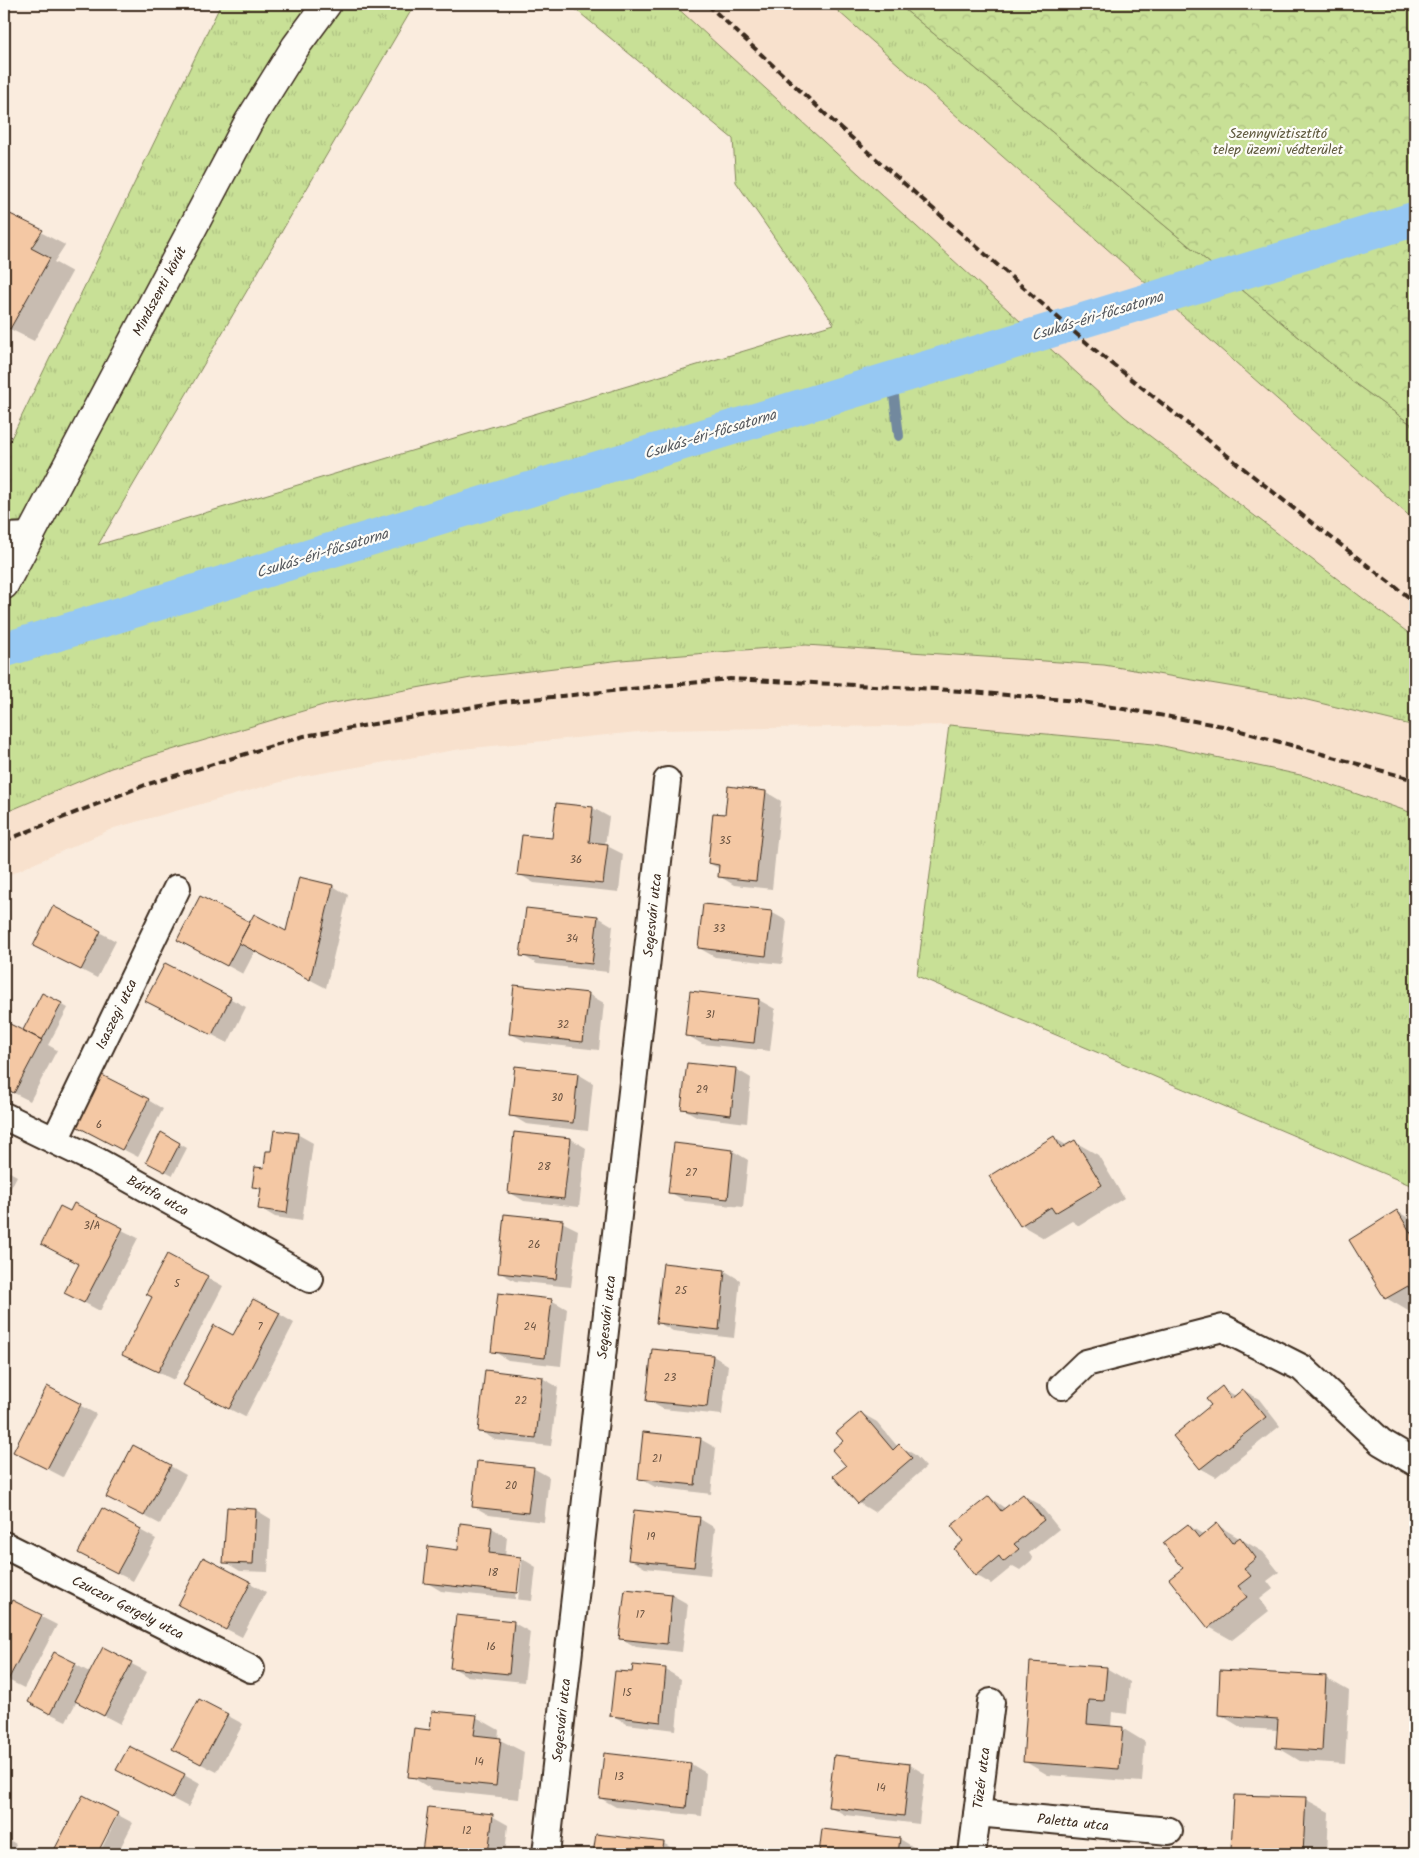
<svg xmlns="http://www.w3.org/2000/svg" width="1419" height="1858" viewBox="0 0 1419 1858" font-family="Kalam,sans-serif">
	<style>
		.built { fill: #f8e1cd }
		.grass { fill: url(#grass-tufts); stroke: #82855a }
		.forest { fill: url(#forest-crowns); stroke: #82855a }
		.shadow { fill: #0003; fill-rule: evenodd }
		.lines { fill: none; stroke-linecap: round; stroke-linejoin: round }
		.stream { stroke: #72899e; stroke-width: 10 }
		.canal { stroke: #96c8f3; stroke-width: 35 }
		.building { fill: #f4c8a4; stroke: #3b2a1e }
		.minor-casing { stroke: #3b2a1e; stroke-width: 30 }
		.tertiary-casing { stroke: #3b2a1e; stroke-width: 31 }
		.minor { stroke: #fdfcf7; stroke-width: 26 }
		.tertiary { stroke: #fdfcf7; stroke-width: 28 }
		.rail { stroke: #3b2a1e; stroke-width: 4; stroke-dasharray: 8 4; stroke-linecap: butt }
		.labels { text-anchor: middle; stroke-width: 4.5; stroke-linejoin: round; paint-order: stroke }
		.number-label { font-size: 11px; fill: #695240 }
		.park-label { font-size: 14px; fill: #5e583c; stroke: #fdfcf7 }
		.street-label { font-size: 14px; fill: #3b2a1e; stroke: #fdfcf7 }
		.water-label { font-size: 15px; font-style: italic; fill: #56595e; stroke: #fdfcf7 }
	</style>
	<defs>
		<pattern id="grass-tufts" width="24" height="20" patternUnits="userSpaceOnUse" patternTransform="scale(1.25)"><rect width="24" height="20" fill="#c8e096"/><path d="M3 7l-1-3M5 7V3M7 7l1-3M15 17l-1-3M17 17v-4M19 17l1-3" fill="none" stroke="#adc081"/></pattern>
		<pattern id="forest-crowns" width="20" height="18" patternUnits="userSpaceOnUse" patternTransform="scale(1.25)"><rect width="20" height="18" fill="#c8e096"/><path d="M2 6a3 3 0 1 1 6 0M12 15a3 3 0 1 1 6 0" fill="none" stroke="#adc081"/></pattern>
	</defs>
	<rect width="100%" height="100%" fill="#faecde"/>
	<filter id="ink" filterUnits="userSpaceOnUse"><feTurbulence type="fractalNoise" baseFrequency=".02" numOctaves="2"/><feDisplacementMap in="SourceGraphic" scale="10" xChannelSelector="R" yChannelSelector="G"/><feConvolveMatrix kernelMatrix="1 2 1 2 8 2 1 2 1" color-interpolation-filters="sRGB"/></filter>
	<g filter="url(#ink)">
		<path class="built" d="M 673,4 L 830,4 L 1415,521 L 1415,638 L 1125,417 Z
			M 806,645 L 1104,665 L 1299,698 L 1415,726 L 1415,814 L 1305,776 L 1154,744 L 949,725 L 659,730 L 461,749 L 299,777 L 114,828 L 4,877 L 4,813 L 111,768 L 323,705 L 471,678 L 621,660 Z"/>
		<path class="grass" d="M 221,4 L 415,4 L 98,545 L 834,324 L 736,182 L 733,139 L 569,4 L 673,4 L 1125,417 L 1415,638 L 1415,726 L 1299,698 L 1104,665 L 806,645 L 621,660 L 471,678 L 323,705 L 111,768 L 4,813 L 4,453 Z
			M 830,4 L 898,4 L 1353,382 L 1415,427 L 1415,521 Z
			M 949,725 L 1154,744 L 1305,776 L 1415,814 L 1415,1187 L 917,976 Z"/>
		<path class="forest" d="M 898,4 L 1415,4 L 1415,427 L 1353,382 Z"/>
		<path class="shadow" d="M 4,213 L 65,245 L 54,262 L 72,272 L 34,341 L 4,326 Z
			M 729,788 L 766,792 L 781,801 L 772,889 L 734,885 L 719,876 L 720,869 L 709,863 L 726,815 Z
			M 557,805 L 593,808 L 609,817 L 605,845 L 623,854 L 619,892 L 534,883 L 519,874 L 553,839 Z
			M 333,886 L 348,895 L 326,988 L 255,951 L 243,974 L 194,948 L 250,924 L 287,933 Z
			M 53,908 L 116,941 L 97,978 L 50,954 Z
			M 771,912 L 787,921 L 782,964 L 715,957 L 699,948 Z
			M 598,917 L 613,926 L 608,972 L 537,964 L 522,955 Z
			M 166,964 L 246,1007 L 228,1043 L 162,1009 Z
			M 692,993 L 759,1000 L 775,1009 L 770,1051 L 702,1044 L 687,1035 Z
			M 588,994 L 604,1003 L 599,1050 L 526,1042 L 510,1033 Z
			M 61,1004 L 68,1008 L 48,1045 L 57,1050 L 30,1101 L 4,1088 L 4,1034 L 9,1024 L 30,1035 Z
			M 736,1069 L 751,1078 L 747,1123 L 698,1117 L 682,1108 Z
			M 578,1074 L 593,1083 L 588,1131 L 526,1124 L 511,1115 Z
			M 148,1100 L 163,1109 L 138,1157 L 93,1134 Z
			M 162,1134 L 187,1148 L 173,1175 L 147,1162 Z
			M 297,1134 L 313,1143 L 302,1221 L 275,1217 L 260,1208 L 262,1191 L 253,1186 L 265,1169 L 272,1153 Z
			M 1054,1138 L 1068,1146 L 1075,1142 L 1098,1155 L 1124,1198 L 1079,1226 L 1072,1221 L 1044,1238 L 1021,1225 Z
			M 571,1139 L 586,1148 L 579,1207 L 524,1201 L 509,1192 Z
			M 733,1151 L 748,1160 L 743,1207 L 685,1201 L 670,1192 Z
			M 4,1169 L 17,1176 L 4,1201 Z
			M 1397,1211 L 1415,1222 L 1415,1308 L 1410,1312 L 1386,1298 L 1350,1240 Z
			M 562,1222 L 578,1230 L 571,1287 L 515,1281 L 499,1272 Z
			M 122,1230 L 138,1238 L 100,1311 L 81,1301 Z
			M 167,1256 L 223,1286 L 174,1380 L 139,1363 L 154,1297 Z
			M 725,1271 L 740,1280 L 734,1338 L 673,1331 L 657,1322 Z
			M 551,1300 L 567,1309 L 561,1366 L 508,1360 L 493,1351 Z
			M 279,1314 L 294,1323 L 245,1417 L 200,1394 L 234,1337 Z
			M 713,1356 L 728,1365 L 722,1415 L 663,1409 L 647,1400 Z
			M 542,1378 L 558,1387 L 551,1446 L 495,1440 L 480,1431 Z
			M 47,1388 L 96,1414 L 63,1477 L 30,1460 Z
			M 1222,1388 L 1236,1396 L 1243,1390 L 1259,1399 L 1280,1426 L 1216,1477 L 1200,1468 L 1212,1406 Z
			M 861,1413 L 877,1422 L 898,1447 L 900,1446 L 915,1455 L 926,1467 L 874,1512 L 859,1503 L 848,1466 L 845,1441 Z
			M 700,1439 L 716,1448 L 711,1494 L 655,1487 L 639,1478 Z
			M 170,1466 L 186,1475 L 160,1524 L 123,1505 Z
			M 533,1468 L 549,1477 L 544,1522 L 489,1515 L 473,1506 Z
			M 1023,1495 L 1039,1504 L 1059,1529 L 1029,1553 L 1033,1559 L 1020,1570 L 1013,1566 L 991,1584 L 976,1575 L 965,1542 L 989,1497 L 1006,1509 Z
			M 256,1510 L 271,1519 L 268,1572 L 240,1571 L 225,1562 Z
			M 700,1519 L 715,1528 L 710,1575 L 645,1568 L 630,1559 Z
			M 1188,1525 L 1204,1535 L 1217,1525 L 1263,1552 L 1279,1572 L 1267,1581 L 1273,1589 L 1260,1599 L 1269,1611 L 1232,1640 L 1209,1627 L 1185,1568 Z
			M 492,1528 L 507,1537 L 505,1556 L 521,1558 L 536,1567 L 532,1601 L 441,1591 L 426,1582 L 459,1551 ZM 519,1563 L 522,1563 L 518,1600 L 515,1599 Z
			M 140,1530 L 156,1539 L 133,1581 L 95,1562 Z
			M 250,1583 L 266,1592 L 242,1637 L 195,1613 Z
			M 626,1590 L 672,1595 L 688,1604 L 682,1652 L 636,1647 L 620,1638 Z
			M 12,1602 L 57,1625 L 24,1688 L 4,1678 L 4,1618 Z
			M 457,1616 L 514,1623 L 530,1632 L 524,1682 L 467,1676 L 452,1667 Z
			M 103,1649 L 147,1672 L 120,1724 L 77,1701 L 66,1721 L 45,1711 L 55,1653 L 91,1673 Z
			M 1106,1668 L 1130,1682 L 1127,1714 L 1112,1712 L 1111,1727 L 1122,1728 L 1145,1742 L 1142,1782 L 1048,1775 L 1024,1761 Z
			M 666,1670 L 681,1679 L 676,1730 L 627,1724 L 612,1715 L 633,1674 Z
			M 1326,1678 L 1349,1691 L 1345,1764 L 1300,1761 L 1277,1747 L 1278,1730 L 1242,1728 L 1219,1714 Z
			M 199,1700 L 243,1724 L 217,1772 L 189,1758 Z
			M 476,1717 L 499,1730 L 498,1739 L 524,1752 L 519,1799 L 433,1790 L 410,1776 L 431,1731 Z
			M 605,1755 L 691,1764 L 706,1773 L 702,1816 L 616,1807 L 600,1798 Z
			M 910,1765 L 925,1774 L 919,1824 L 845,1815 L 829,1806 Z
			M 184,1775 L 200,1784 L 188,1807 L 133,1778 Z
			M 1305,1799 L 1329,1812 L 1327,1854 L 1218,1854 L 1219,1850 L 1232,1851 Z
			M 118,1815 L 133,1823 L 117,1854 L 99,1854 Z
			M 492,1816 L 508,1825 L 505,1854 L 428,1854 L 424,1852 Z
			M 823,1830 L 900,1839 L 915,1848 L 914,1854 L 820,1854 Z
			M 597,1836 L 663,1843 L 679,1852 L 678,1854 L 595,1854 Z
			M 4,1837 L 16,1844 L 11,1854 L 4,1854 Z"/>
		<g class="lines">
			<path class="stream" d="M 888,380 L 894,396 L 899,436"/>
			<path class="canal" d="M 4,650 L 1415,219"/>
		</g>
		<path class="building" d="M 4,211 L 43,230 L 31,248 L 50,258 L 10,329 L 4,326 Z
			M 728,786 L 766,791 L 756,881 L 718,877 L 719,865 L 708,863 L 713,813 L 725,814 Z
			M 556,803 L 593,807 L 589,842 L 608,844 L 603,884 L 517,875 L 522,835 L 552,838 Z
			M 299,877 L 333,885 L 310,980 L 239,943 L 254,914 L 286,931 Z
			M 200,896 L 250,922 L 227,966 L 177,940 Z
			M 703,904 L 772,911 L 766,956 L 698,948 Z
			M 53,906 L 101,931 L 81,970 L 33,946 Z
			M 526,908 L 598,916 L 592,964 L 520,956 Z
			M 165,963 L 231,997 L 212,1035 L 145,1001 Z
			M 514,985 L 589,993 L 583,1042 L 509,1034 Z
			M 690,991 L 759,999 L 754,1043 L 685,1036 Z
			M 42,993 L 62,1003 L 42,1040 L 23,1030 Z
			M 8,1023 L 42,1040 L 14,1093 L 4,1088 L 4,1032 Z
			M 687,1063 L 736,1068 L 731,1115 L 681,1109 Z
			M 515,1066 L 578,1073 L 573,1123 L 509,1116 Z
			M 102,1075 L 149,1099 L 122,1150 L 76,1126 Z
			M 274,1130 L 298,1133 L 287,1213 L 258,1209 L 261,1188 L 252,1187 L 255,1167 L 264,1168 L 266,1151 L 271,1151 Z
			M 161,1132 L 180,1143 L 165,1172 L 146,1162 Z
			M 514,1132 L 571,1138 L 564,1199 L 508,1193 Z
			M 1054,1136 L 1061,1148 L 1075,1140 L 1102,1185 L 1055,1213 L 1051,1207 L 1020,1226 L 989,1176 Z
			M 674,1143 L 733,1150 L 728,1199 L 668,1193 Z
			M 74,1203 L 123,1228 L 84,1303 L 64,1293 L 79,1264 L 41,1244 L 60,1206 L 70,1211 Z
			M 1397,1210 L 1415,1240 L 1415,1298 L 1408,1286 L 1385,1299 L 1349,1240 Z
			M 504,1214 L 563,1220 L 556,1279 L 498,1273 Z
			M 167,1254 L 208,1276 L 158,1372 L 122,1355 L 152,1297 L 146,1294 Z
			M 663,1263 L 725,1270 L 719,1330 L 656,1323 Z
			M 498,1293 L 552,1299 L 545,1358 L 491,1352 Z
			M 253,1299 L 280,1313 L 229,1409 L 183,1385 L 214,1325 L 233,1335 Z
			M 652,1349 L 713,1355 L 707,1407 L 646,1401 Z
			M 485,1370 L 543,1377 L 536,1438 L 478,1432 Z
			M 47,1386 L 81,1404 L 47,1469 L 13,1452 Z
			M 1222,1386 L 1231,1399 L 1243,1389 L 1266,1417 L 1200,1469 L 1173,1436 L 1211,1405 L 1206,1399 Z
			M 861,1412 L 893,1450 L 899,1444 L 912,1458 L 858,1504 L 833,1476 L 846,1466 L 832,1450 L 843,1441 L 836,1433 Z
			M 643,1432 L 701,1438 L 695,1485 L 638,1479 Z
			M 133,1445 L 171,1465 L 144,1516 L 106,1497 Z
			M 477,1461 L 534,1467 L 528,1513 L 472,1507 Z
			M 1023,1494 L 1044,1520 L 1014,1544 L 1019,1549 L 1003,1562 L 999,1556 L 975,1576 L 954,1549 L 963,1541 L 951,1526 L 989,1496 L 1001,1511 Z
			M 227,1507 L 256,1509 L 253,1564 L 223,1563 Z
			M 102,1508 L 141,1529 L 117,1573 L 78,1553 Z
			M 634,1510 L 700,1517 L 694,1567 L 628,1560 Z
			M 460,1523 L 492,1527 L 489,1553 L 521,1557 L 517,1593 L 424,1583 L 428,1546 L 458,1550 Z
			M 1217,1523 L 1232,1543 L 1240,1537 L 1256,1558 L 1244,1568 L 1251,1576 L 1238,1586 L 1247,1597 L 1208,1628 L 1169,1579 L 1183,1568 L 1163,1543 L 1188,1524 L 1199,1538 Z
			M 203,1557 L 251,1582 L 226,1630 L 178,1605 Z
			M 625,1589 L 672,1594 L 667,1644 L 619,1639 Z
			M 12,1600 L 42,1615 L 8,1680 L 4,1678 L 4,1616 Z
			M 456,1615 L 514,1621 L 509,1674 L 450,1668 Z
			M 103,1647 L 132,1662 L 104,1716 L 75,1701 Z
			M 54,1652 L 76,1663 L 50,1714 L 28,1702 Z
			M 1030,1662 L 1107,1667 L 1104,1701 L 1089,1700 L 1087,1724 L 1123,1727 L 1119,1769 L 1023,1762 Z
			M 633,1665 L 666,1668 L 661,1722 L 610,1716 L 615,1671 L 632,1672 Z
			M 1220,1670 L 1326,1676 L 1322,1751 L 1276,1748 L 1278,1719 L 1218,1715 Z
			M 199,1699 L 228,1714 L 201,1764 L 172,1749 Z
			M 432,1711 L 477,1715 L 474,1735 L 501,1738 L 496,1786 L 408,1777 L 414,1728 L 430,1730 Z
			M 129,1746 L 185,1774 L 172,1799 L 116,1770 Z
			M 604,1753 L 691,1763 L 686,1808 L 599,1798 Z
			M 834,1755 L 910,1764 L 904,1816 L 828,1807 Z
			M 83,1795 L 118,1813 L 97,1854 L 52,1854 Z
			M 1234,1795 L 1306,1797 L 1303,1854 L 1217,1854 L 1217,1849 L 1231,1850 Z
			M 428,1807 L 493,1814 L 488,1854 L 422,1852 Z
			M 822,1829 L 900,1838 L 898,1854 L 819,1854 Z
			M 596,1834 L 664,1842 L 662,1854 L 593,1854 Z"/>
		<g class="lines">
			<defs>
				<path id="minor" d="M 4,537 L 31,536
					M 4,1116 L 99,1162 L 310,1279
					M 55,1140 L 177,888
					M 1062,1386 L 1086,1363 L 1223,1328 L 1302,1368 L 1381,1442 L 1415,1462
					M 4,1545 L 251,1669
					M 977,1813 L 1169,1831
					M 546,1854 L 667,781
					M 972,1854 L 991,1702"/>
				<path id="tertiary" d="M 4,585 L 248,123 L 296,46 L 327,4"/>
			</defs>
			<use href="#minor" class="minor-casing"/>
			<use href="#tertiary" class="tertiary-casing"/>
			<use href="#minor" class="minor"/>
			<use href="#tertiary" class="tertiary"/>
			<path class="rail" d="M 707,4 L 836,124 L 1095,350 L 1302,515 L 1415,602
				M 4,841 L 145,785 L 304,736 L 503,702 L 730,679 L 937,689 L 1077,701 L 1223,726 L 1415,780"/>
		</g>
	</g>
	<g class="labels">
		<g class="number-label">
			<text x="725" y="844">35</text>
			<text x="576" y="863">36</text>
			<text x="719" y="932">33</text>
			<text x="572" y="942">34</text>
			<text x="710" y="1018">31</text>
			<text x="563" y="1028">32</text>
			<text x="702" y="1093">29</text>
			<text x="557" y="1101">30</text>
			<text x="99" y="1128">6</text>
			<text x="544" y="1170">28</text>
			<text x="691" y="1176">27</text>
			<text x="92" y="1229">3/A</text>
			<text x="534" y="1248">26</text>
			<text x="177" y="1287">5</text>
			<text x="681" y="1294">25</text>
			<text x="260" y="1330">7</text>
			<text x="530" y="1330">24</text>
			<text x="670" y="1381">23</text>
			<text x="521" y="1404">22</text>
			<text x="657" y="1462">21</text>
			<text x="511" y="1489">20</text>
			<text x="651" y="1540">19</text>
			<text x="493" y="1576">18</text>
			<text x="640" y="1618">17</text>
			<text x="491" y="1650">16</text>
			<text x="627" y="1696">15</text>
			<text x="479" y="1765">14</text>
			<text x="619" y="1780">13</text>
			<text x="881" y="1791">14</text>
			<text x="467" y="1834">12</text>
		</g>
		<g class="park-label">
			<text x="1278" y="138">Szennyvíztisztító<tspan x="1278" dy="16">telep üzemi védterület</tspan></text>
		</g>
		<g class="street-label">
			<text transform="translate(159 291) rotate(-62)" y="5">Mindszenti körút</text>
			<text transform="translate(652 915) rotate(-84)" y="5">Segesvári utca</text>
			<text transform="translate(116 1014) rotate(-64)" y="5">Isaszegi utca</text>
			<text transform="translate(158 1195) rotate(29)" y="5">Bártfa utca</text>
			<text transform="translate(606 1317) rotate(-84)" y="5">Segesvári utca</text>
			<text transform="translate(128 1607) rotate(27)" y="5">Czuczor Gergely utca</text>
			<text transform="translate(561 1720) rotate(-84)" y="5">Segesvári utca</text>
			<text transform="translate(981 1778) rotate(-83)" y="5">Tüzér utca</text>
			<text transform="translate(1073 1822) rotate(6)" y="5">Paletta utca</text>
		</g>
		<g class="water-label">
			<text transform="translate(1097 316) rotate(-17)" y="5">Csukás-éri-főcsatorna</text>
			<text transform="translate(710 434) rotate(-17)" y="5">Csukás-éri-főcsatorna</text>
			<text transform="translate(322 553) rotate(-17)" y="5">Csukás-éri-főcsatorna</text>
		</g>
	</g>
	<rect width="1419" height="1858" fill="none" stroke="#fdfcf7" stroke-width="20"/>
	<rect x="10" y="10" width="1399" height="1838" fill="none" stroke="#3b2a1e" stroke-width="2" filter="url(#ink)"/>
</svg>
